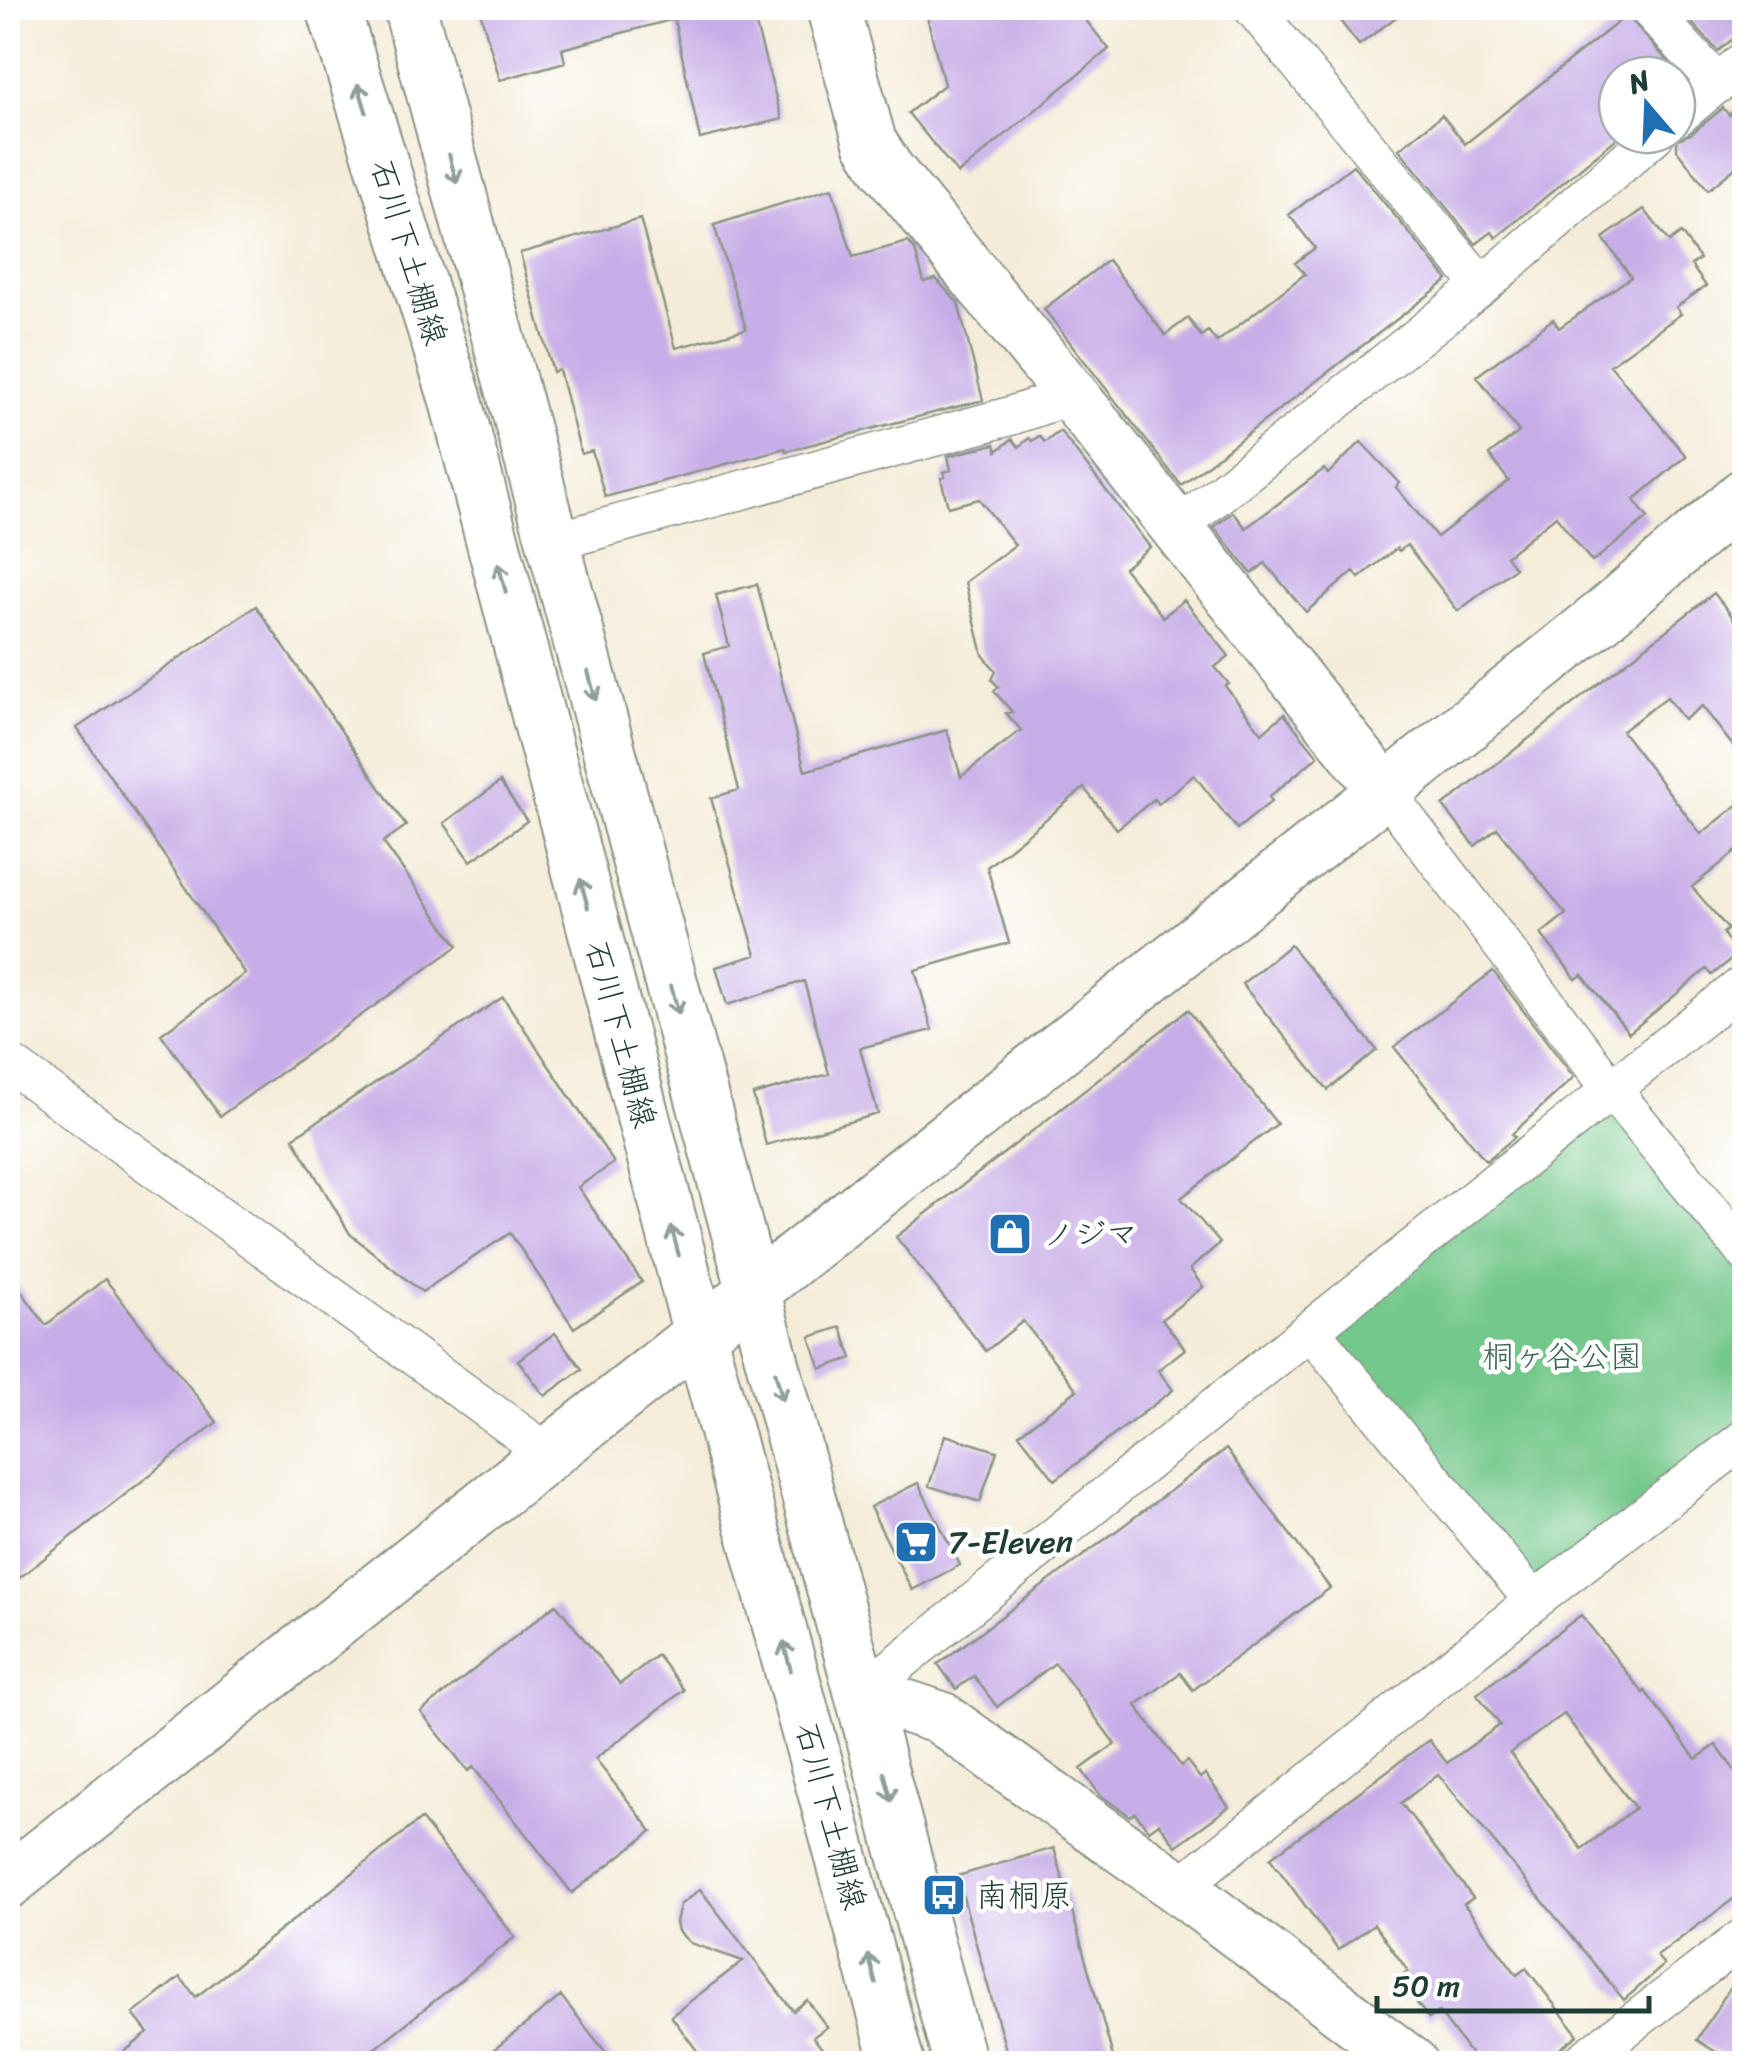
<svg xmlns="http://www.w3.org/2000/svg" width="1752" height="2071" viewBox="0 0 1752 2071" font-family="Sriracha,'Klee One',sans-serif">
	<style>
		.green { fill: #74c88b; stroke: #4a8260; stroke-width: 2.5 }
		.building { fill: #c7ade7; fill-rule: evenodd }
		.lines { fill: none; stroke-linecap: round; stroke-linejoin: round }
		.street-casing { stroke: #8a9486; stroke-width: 41 }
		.secondary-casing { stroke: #8a9486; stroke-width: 56 }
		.street { stroke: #fff; stroke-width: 38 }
		.secondary { stroke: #fff; stroke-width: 52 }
		.oneway { stroke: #8f9e9a }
		.labels { text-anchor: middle; stroke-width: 9; stroke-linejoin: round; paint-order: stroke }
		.street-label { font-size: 32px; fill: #1f3d34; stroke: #fff }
		.poi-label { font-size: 32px; fill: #1f3d34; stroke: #fff; text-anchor: start }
		.park-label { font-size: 32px; fill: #39674e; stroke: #fff }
	</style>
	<rect width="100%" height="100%" fill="#fff"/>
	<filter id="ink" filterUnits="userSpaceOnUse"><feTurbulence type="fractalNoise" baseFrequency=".01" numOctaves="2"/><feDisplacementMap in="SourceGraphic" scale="20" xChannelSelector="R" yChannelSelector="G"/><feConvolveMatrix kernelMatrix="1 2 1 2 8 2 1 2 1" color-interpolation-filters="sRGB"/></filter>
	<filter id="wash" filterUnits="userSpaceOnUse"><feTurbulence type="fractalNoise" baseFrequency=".0048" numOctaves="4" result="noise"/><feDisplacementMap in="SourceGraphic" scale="40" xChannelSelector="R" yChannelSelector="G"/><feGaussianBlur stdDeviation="2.25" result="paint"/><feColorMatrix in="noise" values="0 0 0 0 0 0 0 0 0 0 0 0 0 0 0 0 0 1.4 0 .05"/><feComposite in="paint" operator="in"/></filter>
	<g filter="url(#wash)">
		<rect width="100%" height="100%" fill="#f4ecd8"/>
		<path class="green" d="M 1612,1090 L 1744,1251 L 1744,1439 L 1534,1601 L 1310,1330 Z"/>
		<g id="blocks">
			<path class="building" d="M 479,8 L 751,8 L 782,119 L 700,139 L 674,19 L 562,49 L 565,62 L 500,80 Z
				M 943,8 L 1076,8 L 1109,49 L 958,174 L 908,113 L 944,85 L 926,12 Z
				M 1330,8 L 1408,8 L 1359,45 Z
				M 1678,8 L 1744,8 L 1744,30 L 1718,51 Z
				M 1627,15 L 1685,81 L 1677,88 L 1677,75 L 1617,75 L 1617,138 L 1496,238 L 1492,232 L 1476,244 L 1399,149 L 1442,115 L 1465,144 Z
				M 1744,102 L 1744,161 L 1708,190 L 1677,150 L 1677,139 L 1691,134 L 1723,108 L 1729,115 Z
				M 1353,165 L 1448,280 L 1181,485 L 1044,309 L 1108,260 L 1165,335 L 1188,318 L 1201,336 L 1208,331 L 1217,342 L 1305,274 L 1295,263 L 1315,248 L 1289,215 Z
				M 832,188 L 853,257 L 908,242 L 915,250 L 924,282 L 936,279 L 958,303 L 983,400 L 786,451 L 785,448 L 605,497 L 592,451 L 581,454 L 559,370 L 553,372 L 520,253 L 640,219 L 676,348 L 746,329 L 714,225 Z
				M 1644,209 L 1669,242 L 1681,233 L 1700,259 L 1691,265 L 1706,286 L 1676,307 L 1681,314 L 1610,365 L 1686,456 L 1634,500 L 1648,518 L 1592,562 L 1556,516 L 1506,556 L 1515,568 L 1458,611 L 1407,545 L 1399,551 L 1397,548 L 1359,578 L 1354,571 L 1306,612 L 1265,563 L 1252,574 L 1214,527 L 1233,512 L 1246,528 L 1324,469 L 1328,474 L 1361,442 L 1400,483 L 1396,487 L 1437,537 L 1509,481 L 1489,455 L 1519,432 L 1477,376 L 1553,319 L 1559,328 L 1631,277 L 1603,238 Z
				M 1060,431 L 1150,547 L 1124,568 L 1163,617 L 1184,600 L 1229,656 L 1215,667 L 1229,684 L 1225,686 L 1262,733 L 1284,714 L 1318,756 L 1269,797 L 1272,801 L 1237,829 L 1194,775 L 1158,804 L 1154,799 L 1117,829 L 1084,788 L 987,867 L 1009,943 L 915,970 L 932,1030 L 860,1048 L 878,1114 L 766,1145 L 753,1095 L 829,1074 L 804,981 L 727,1005 L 716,967 L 756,955 L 711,798 L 739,790 L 704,653 L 729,646 L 716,595 L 757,584 L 805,771 L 947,730 L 961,777 L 1021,730 L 1006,713 L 1012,712 L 994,691 L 999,687 L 992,680 L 996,671 L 983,655 L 965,582 L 1015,545 L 979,499 L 948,507 L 941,478 L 945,477 L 944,472 L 951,470 L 948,456 L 995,444 L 997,451 L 1012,439 L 1019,447 L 1029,438 L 1032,441 L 1039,436 L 1045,442 Z
				M 1714,593 L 1744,632 L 1744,760 L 1702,706 L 1684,720 L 1667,697 L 1622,731 L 1701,834 L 1744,800 L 1744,845 L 1692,887 L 1728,929 L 1723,933 L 1737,955 L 1712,975 L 1707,969 L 1629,1033 L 1582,975 L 1576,979 L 1541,934 L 1566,914 L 1497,828 L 1475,846 L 1443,806 Z
				M 256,606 L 406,826 L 383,842 L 458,946 L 220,1116 L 161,1034 L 245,974 L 77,728 Z
				M 500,782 L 527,821 L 471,861 L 444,823 Z
				M 1290,945 L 1377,1050 L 1328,1090 L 1242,984 Z
				M 1493,971 L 1574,1077 L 1512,1134 L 1515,1137 L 1486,1161 L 1394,1047 Z
				M 503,997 L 614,1163 L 578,1187 L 642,1282 L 574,1328 L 510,1233 L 422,1292 L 350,1234 L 293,1138 Z
				M 1188,1010 L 1277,1124 L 1181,1198 L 1220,1243 L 1190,1269 L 1203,1287 L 1162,1319 L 1185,1349 L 1158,1370 L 1173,1390 L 1055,1480 L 1019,1434 L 1077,1390 L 1023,1321 L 986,1351 L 896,1237 Z
				M 8,1273 L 46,1325 L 105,1279 L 217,1422 L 8,1587 Z
				M 841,1327 L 852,1358 L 821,1369 L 810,1337 Z
				M 555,1333 L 582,1369 L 545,1396 L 518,1360 Z
				M 945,1435 L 997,1451 L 980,1502 L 929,1486 Z
				M 1226,1449 L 1330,1588 L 1193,1690 L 1180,1673 L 1136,1705 L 1181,1766 L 1187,1761 L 1200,1778 L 1205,1774 L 1229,1807 L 1176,1846 L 1159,1823 L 1149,1830 L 1135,1813 L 1130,1816 L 1100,1795 L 1081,1769 L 1115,1744 L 1055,1663 L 997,1707 L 974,1676 L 956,1689 L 938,1664 Z
				M 918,1483 L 960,1565 L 912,1590 L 870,1507 Z
				M 556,1604 L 620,1684 L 657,1655 L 684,1690 L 595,1759 L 652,1831 L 572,1893 L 473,1767 L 468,1771 L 421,1712 Z
				M 1581,1615 L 1643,1693 L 1645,1691 L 1696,1759 L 1716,1745 L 1744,1783 L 1744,1891 L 1657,1956 L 1664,1965 L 1624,2000 L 1438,1774 L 1401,1803 L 1473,1898 L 1464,1904 L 1517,1975 L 1526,1968 L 1578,2035 L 1540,2064 L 1478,2064 L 1439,2012 L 1429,2019 L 1398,1978 L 1408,1971 L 1374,1924 L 1338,1950 L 1270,1858 L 1429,1740 L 1447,1763 L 1500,1725 L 1477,1694 ZM 1564,1714 L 1635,1808 L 1582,1849 L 1510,1753 Z
				M 421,1819 L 515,1937 L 355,2064 L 109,2064 L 148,2033 L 133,2014 L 180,1977 L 196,1997 Z
				M 1054,1848 L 1115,2064 L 1010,2064 L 957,1876 Z
				M 700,1889 L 793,2011 L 807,2000 L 827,2027 L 813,2037 L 834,2064 L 707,2064 L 671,2016 L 743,1961 L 690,1943 L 678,1931 L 676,1922 L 680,1905 Z
				M 1744,1965 L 1744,2064 L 1735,2064 L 1697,2040 Z
				M 561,1996 L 615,2064 L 476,2064 Z"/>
		</g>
	</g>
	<g filter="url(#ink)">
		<use href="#blocks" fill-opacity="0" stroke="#8a9486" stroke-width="2.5"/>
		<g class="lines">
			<defs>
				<path id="street" d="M 1253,8 L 1482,286
					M 1648,8 L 1718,84
					M 1677,117 L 1744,61
					M 1175,529 L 1482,286 L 1655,135
					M 553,542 L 1010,416 L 1072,395
					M 1385,791 L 1612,1090 L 1744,1251
					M 8,1062 L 549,1454
					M 1310,1330 L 1534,1601
					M 863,1692 L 1310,1330 L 1744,984
					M 1179,1888 L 1534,1601 L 1744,1439
					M 1579,2064 L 1744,1937"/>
				<path id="secondary" d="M 333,8 L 455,397 L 700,1335 L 898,2064
					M 410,8 C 591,694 782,1377 960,2064
					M 833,8 L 870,142 L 887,169 L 1072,395 L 1385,791
					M 863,1692 L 941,1718 L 1179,1888 L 1412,2064
					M 8,1882 L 1385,791 L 1604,615 L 1744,495"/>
			</defs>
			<use href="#street" class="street-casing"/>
			<use href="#secondary" class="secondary-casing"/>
			<use href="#street" class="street"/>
			<use href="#secondary" class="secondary"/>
		</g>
		<defs><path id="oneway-shaft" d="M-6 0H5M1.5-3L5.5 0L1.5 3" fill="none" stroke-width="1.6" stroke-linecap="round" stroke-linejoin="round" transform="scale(2.5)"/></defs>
		<g class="oneway">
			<use href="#oneway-shaft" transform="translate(362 98) rotate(-107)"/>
			<use href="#oneway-shaft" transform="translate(453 169) rotate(75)"/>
			<use href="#oneway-shaft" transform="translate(502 578) rotate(-105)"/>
			<use href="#oneway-shaft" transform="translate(592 686) rotate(75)"/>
			<use href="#oneway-shaft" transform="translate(584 893) rotate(-105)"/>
			<use href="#oneway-shaft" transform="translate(675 1000) rotate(75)"/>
			<use href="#oneway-shaft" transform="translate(675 1241) rotate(-105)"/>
			<use href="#oneway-shaft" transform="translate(779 1386) rotate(75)"/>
			<use href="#oneway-shaft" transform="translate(787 1656) rotate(-105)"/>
			<use href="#oneway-shaft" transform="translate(888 1787) rotate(75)"/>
			<use href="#oneway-shaft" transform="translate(872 1969) rotate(-105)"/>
		</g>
	</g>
	<defs>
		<symbol id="shop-square" viewBox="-11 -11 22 22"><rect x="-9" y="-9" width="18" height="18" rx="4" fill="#1f6fb2" stroke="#fff"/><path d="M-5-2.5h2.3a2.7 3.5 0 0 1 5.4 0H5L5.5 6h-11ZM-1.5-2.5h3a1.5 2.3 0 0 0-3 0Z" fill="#fff"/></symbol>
		<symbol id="supermarket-square" viewBox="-11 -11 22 22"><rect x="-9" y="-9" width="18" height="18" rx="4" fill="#1f6fb2" stroke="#fff"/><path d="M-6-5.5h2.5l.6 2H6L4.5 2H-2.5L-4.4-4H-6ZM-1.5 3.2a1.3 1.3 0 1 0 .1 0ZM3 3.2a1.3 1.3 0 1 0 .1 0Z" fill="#fff"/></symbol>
		<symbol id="bus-square" viewBox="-11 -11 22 22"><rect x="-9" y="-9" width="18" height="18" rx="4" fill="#1f6fb2" stroke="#fff"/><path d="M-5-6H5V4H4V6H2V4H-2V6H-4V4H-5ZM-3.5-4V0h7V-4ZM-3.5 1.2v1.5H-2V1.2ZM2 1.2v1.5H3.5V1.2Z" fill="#fff"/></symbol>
	</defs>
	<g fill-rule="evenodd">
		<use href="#shop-square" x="985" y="1209" width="50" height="50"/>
		<use href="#supermarket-square" x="891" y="1517" width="50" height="50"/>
		<use href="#bus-square" x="919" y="1870" width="50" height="50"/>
	</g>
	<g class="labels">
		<g class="street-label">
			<text transform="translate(409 252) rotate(73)" y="11">石川下土棚線</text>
			<text transform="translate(621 1034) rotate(75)" y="11">石川下土棚線</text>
			<text transform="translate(831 1816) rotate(75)" y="11">石川下土棚線</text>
		</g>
		<g class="poi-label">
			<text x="1042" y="1245">ノジマ</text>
			<text x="948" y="1553">7-Eleven</text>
			<text x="976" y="1906">南桐原</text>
		</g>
		<g class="park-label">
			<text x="1562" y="1367">桐ヶ谷公園</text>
		</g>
	</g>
	<rect width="1752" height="2071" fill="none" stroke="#fff" stroke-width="40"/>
	<g transform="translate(1647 105) rotate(341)"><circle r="48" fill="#ffffff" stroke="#a5b1ae" stroke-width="2.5"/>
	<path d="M0-8L18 38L0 25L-18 38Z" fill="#1f6fb2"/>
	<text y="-15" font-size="28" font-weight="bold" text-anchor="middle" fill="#1f3d34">N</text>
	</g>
	<path d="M1377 1996v15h272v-15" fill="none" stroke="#1f3d34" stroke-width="5"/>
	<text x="1392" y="1996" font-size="30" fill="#1f3d34" stroke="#ffffff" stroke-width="8" paint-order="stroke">50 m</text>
</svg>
